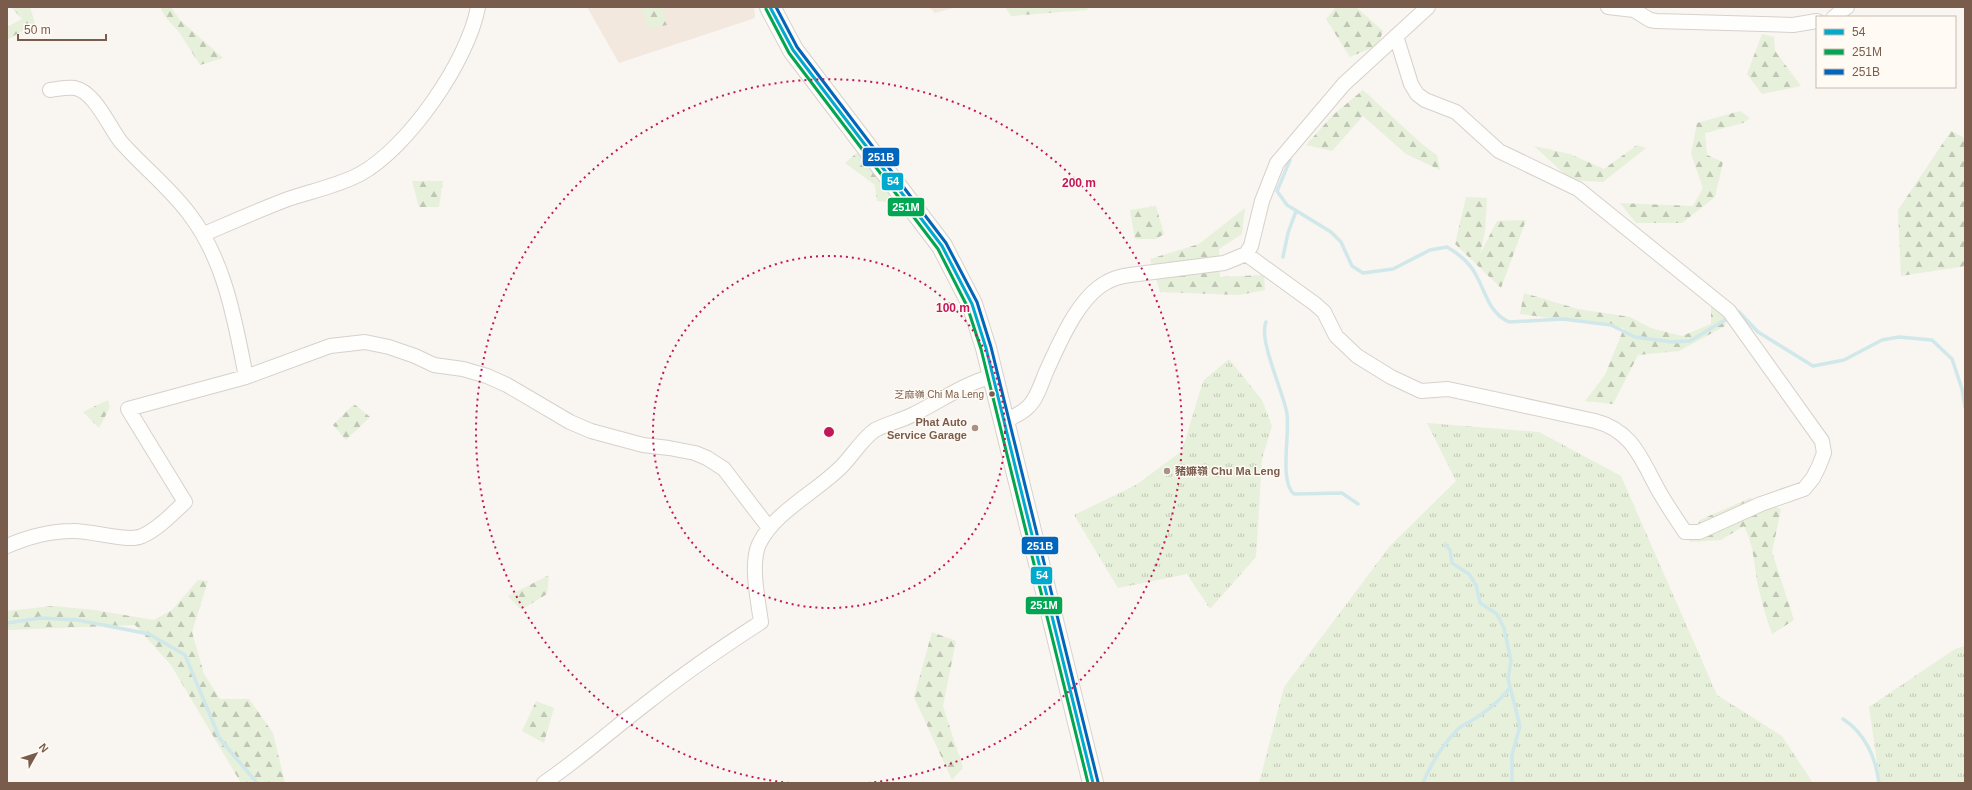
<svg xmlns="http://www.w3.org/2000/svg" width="1972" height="790" viewBox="0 0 1972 790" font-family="Arial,'Noto Sans TC',sans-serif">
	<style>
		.residential { fill: #f2e8de }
		.grass { fill: url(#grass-tufts) }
		.forest { fill: url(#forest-firs) }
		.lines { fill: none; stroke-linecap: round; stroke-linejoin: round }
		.stream { stroke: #d0e8ea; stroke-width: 3.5 }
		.minor-casing { stroke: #d7d1cb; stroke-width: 16 }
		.secondary-casing { stroke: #d9d2cb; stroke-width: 22 }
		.minor { stroke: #fefefd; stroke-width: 14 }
		.secondary { stroke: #fefefd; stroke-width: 20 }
		.bus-1-casing { stroke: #fffaf3; stroke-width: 6 }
		.bus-2-casing { stroke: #fffaf3; stroke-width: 6 }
		.bus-3-casing { stroke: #fffaf3; stroke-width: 6 }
		.bus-1 { stroke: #00a9ce; stroke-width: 3 }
		.bus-2 { stroke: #00a651; stroke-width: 3 }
		.bus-3 { stroke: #0065bd; stroke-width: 3 }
		.ring { fill: none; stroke: #c2185b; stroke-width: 2; stroke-dasharray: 2 4 }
		.bus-dot { fill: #7a5c4d; stroke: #fffaf3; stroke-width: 1.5 }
		.poi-dot { fill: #a69286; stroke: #fffaf3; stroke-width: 1.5 }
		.labels { text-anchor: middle; stroke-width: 3; stroke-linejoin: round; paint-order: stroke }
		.bus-label { font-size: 10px; fill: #7a5c4d; stroke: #fffaf3; text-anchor: end }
		.poi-label { font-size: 11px; font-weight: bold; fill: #7a5c4d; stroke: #fffaf3; text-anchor: end }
		.centre { fill: #c2185b; stroke: #fffaf3; stroke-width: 2 }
		.ring-label { font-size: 12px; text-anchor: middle; font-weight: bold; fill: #c2185b; stroke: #fffaf3; stroke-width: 3; stroke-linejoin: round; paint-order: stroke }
		.line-badge { stroke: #fffaf3; stroke-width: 1.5 }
		.badge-label { font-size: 11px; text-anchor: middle; font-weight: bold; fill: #fff }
	</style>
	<defs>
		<pattern id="grass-tufts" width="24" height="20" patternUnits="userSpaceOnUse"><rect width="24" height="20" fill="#e7f0db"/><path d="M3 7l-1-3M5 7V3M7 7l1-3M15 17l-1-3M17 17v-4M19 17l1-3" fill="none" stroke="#c0c6b4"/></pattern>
		<pattern id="forest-firs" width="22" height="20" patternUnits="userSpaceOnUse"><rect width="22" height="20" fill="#e7f0db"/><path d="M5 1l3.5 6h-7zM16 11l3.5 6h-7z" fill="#c0c6b4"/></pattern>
	</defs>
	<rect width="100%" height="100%" fill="#f9f5f0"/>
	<path class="residential" d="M 587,7 L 754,7 L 755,18 L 619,63 Z
		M 929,7 L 956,7 L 935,13 Z"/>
	<path class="grass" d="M 1229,359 L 1262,400 L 1272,426 L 1262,459 L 1256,557 L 1210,609 L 1187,574 L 1118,588 L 1074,515 L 1136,485 L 1182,451 L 1203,381 Z
		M 1427,423 L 1539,432 L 1621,476 L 1717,695 L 1782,736 L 1813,783 L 1259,783 L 1284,687 L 1390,546 L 1456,481 Z
		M 1965,646 L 1965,783 L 1880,783 L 1869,707 L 1955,649 Z"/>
	<path class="forest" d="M 11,7 L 30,7 L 35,23 L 7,40 L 7,27 L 22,19 Z
		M 160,7 L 171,7 L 180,20 L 223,58 L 200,65 L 179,32 L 166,18 Z
		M 641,7 L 661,7 L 667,25 L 649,29 Z
		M 1005,7 L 1088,7 L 1087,10 L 1011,16 Z
		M 1336,7 L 1356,7 L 1383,31 L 1378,45 L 1350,57 L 1326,19 Z
		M 1762,34 L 1774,37 L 1775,51 L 1801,86 L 1762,94 L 1747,74 Z
		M 1363,90 L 1423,145 L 1437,155 L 1440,170 L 1406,154 L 1363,116 L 1332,151 L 1306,145 L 1333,115 Z
		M 1740,111 L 1750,118 L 1743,123 L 1705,133 L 1707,155 L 1723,162 L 1715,197 L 1682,223 L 1636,223 L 1620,203 L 1693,206 L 1703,188 L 1691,154 L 1697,123 Z
		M 1951,131 L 1965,138 L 1965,266 L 1901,276 L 1898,210 Z
		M 872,140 L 884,151 L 890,202 L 877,201 L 875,185 L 845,163 Z
		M 1637,145 L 1646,148 L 1603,182 L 1571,180 L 1534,146 L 1570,154 L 1604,169 Z
		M 412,181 L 443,181 L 439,207 L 419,207 Z
		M 1466,197 L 1487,198 L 1485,232 L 1480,254 L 1497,221 L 1526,220 L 1501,288 L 1455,244 Z
		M 1156,206 L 1164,234 L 1156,239 L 1135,239 L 1130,210 Z
		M 1245,208 L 1242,234 L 1219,249 L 1220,277 L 1264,275 L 1265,290 L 1239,295 L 1160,292 L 1150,259 L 1199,244 Z
		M 1524,293 L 1578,309 L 1630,317 L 1651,328 L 1682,336 L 1711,324 L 1711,307 L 1729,301 L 1725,326 L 1679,351 L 1638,355 L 1613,404 L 1585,401 L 1605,375 L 1624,328 L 1520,314 Z
		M 108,400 L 110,407 L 99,428 L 83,412 Z
		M 354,404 L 370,417 L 346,440 L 333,425 Z
		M 1750,498 L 1781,509 L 1772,552 L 1794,620 L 1772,634 C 1766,618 1762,602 1758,586 C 1754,566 1754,544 1744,526 L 1721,540 L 1689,542 L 1700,520 Z
		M 549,575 L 547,594 L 521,610 L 508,596 Z
		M 198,580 L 208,581 L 192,632 L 204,674 L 220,699 L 249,699 L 273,733 L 285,783 L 241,783 L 171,665 L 135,625 L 7,630 L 7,611 L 53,606 L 94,610 L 154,620 L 172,610 Z
		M 932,632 L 956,641 L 943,706 L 963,768 L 952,780 L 914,697 Z
		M 536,701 L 554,708 L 544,743 L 522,731 Z"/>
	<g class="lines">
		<path class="stream" d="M 1290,160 L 1277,191 L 1287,205 L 1331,232 L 1341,242 L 1352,266 L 1363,273 L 1393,269 L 1430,250 L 1447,247 C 1459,254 1470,263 1476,275 C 1486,293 1489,313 1509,322 L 1563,319 L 1611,325 L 1635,337 L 1672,342 L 1690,341 L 1730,317
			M 1283,257 L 1288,233 L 1296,211
			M 1736,314 L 1739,312 L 1758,332 L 1813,366 L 1844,360 L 1882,340 L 1899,337 L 1932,340 L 1952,359 L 1962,389 L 1965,407
			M 1266,322 C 1258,340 1284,393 1287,414 C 1290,433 1279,482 1294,494 L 1342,493 L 1358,504
			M 1445,544 L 1450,550 L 1452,563 L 1469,574 L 1476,585 L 1480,603 L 1497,614 L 1504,628 L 1511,661 L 1508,679 L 1520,726 L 1512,755 L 1512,783
			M 7,623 L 41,618 L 78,620 L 149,634 L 185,655 L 220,739 L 257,783
			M 1843,719 C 1865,733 1876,758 1879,783
			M 1423,783 C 1431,764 1442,746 1456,731 C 1459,727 1466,724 1471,721 C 1486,712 1500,702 1510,687"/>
		<defs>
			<path id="minor" d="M 1608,7 L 1634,10 L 1650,20 L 1656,21 L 1793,25 L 1817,21
				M 1834,17 L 1847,7
				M 50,90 C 58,89 67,87 75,88 C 95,92 109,127 121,142 C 143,167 170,188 190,215 C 225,261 235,321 246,377
				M 204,234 C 232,222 259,210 288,199 C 311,191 338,186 360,174 C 408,148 468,61 478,7
				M 1246,254 L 1315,304 L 1324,312 L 1336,336 L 1357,356 L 1391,377 L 1421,391 L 1448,389 L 1595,421 C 1634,431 1642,462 1660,493 C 1668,507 1677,520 1685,532 L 1699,532 L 1761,504 L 1804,489 L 1813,478 L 1819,466 L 1824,453 L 1822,441 L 1729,311 L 1578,189 L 1499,151 L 1456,112 L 1425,100 L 1417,94 L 1411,84 L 1396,36
				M 1004,422 C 1012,417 1021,414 1028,407 C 1037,399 1041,384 1046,372 C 1059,344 1078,297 1107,282 C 1114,278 1122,276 1130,275 L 1224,263 L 1246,254 L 1251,246 L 1262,201 L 1277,163 L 1344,84 L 1428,7
				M 7,546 C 28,537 49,531 72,531 C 91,530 128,543 142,536 C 158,529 172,514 185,502 L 128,409 L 246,377 L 330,346 L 365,342 L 389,347 L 415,356 L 434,365 L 463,369 L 487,376 L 507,385 L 570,422 L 591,431 L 643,445 L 669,448 L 695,453 L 707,458 L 724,469 L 769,528
				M 544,783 C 582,757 615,727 652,699 C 687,671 724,646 761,622 C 758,600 750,564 759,544 C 774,512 818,491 842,466 C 853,455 862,439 875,430 C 886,424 900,421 912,415 C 939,402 963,384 993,376"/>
			<path id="secondary" d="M 770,7 L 793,50 L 942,246 L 972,304 L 986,348 L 1093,783"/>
		</defs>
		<use href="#minor" class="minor-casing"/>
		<use href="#secondary" class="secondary-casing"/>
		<use href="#minor" class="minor"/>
		<use href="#secondary" class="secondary"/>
		<defs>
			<path id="bus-1" d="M 770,7 L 793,50 L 942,246 L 972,304 L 986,348 L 1093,783"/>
			<path id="bus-2" d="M 766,9 L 789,53 L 938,249 L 967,306 L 981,349 L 1088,783"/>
			<path id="bus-3" d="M 776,7 L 797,47 L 946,243 L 977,302 L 991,347 L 1098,782"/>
		</defs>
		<use href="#bus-1" class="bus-1-casing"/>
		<use href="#bus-2" class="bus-2-casing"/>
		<use href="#bus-3" class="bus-3-casing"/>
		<use href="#bus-1" class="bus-1"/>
		<use href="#bus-2" class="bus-2"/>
		<use href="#bus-3" class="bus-3"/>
	</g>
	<g class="ring">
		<circle cx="829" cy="432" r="176"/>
		<path d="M789 783A353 353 0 1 1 869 783"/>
	</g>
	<circle class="bus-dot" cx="992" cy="394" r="3.5"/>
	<g class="poi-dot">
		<circle cx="975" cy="428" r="4"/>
		<circle cx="1167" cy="471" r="4"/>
	</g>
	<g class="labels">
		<g class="bus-label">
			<text x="984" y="398">芝麻嶺 Chi Ma Leng</text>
		</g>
		<g class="poi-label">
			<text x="967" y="426">Phat Auto<tspan x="967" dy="13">Service Garage</tspan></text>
			<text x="1175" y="475" text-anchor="start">豬嫲嶺 Chu Ma Leng</text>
		</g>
	</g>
	<circle cx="829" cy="432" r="6" class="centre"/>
	<g class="ring-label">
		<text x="1079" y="187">200 m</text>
		<text x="953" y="312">100 m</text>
	</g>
	<g class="line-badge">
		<rect x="862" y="147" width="38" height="20" rx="4" fill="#0065bd"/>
		<rect x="881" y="172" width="23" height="19" rx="4" fill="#00a9ce"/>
		<rect x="887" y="197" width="38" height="20" rx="4" fill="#00a651"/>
		<rect x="1021" y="536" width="38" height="19" rx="4" fill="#0065bd"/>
		<rect x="1030" y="566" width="23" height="19" rx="4" fill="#00a9ce"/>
		<rect x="1025" y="596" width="38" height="19" rx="4" fill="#00a651"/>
	</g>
	<g class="badge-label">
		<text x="881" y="161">251B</text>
		<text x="893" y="185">54</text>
		<text x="906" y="211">251M</text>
		<text x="1040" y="550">251B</text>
		<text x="1042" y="579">54</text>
		<text x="1044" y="609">251M</text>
	</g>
	<rect width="1972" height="790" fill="none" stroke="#7a5c4d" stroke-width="16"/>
	<rect x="1816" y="16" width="140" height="72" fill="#fffaf3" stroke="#cabbb1"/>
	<rect x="1824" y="29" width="20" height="6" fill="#00a9ce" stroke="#cabbb1"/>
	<text x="1852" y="36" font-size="12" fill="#7a5c4d">54</text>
	<rect x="1824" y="49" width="20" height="6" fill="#00a651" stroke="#cabbb1"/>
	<text x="1852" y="56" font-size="12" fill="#7a5c4d">251M</text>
	<rect x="1824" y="69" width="20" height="6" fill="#0065bd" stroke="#cabbb1"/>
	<text x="1852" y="76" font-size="12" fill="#7a5c4d">251B</text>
	<g transform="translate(36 754) rotate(51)" stroke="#fffaf3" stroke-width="3" paint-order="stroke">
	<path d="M0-3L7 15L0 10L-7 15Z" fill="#7a5c4d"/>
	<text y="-6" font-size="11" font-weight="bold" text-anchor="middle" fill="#7a5c4d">N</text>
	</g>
	<path d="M18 34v6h88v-6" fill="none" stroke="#7a5c4d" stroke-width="2"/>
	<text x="24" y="34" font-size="12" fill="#7a5c4d" stroke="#fffaf3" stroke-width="3" paint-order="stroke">50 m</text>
</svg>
